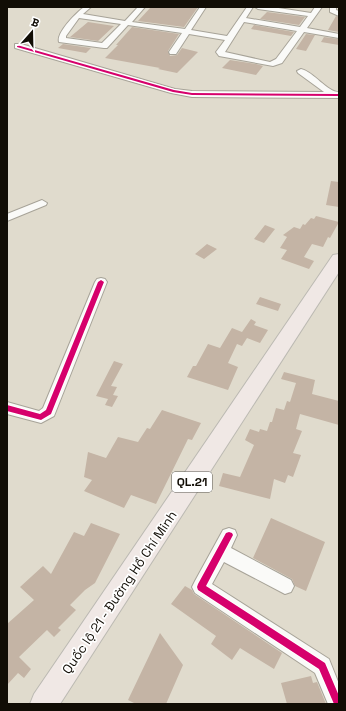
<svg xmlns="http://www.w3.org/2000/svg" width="346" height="711" viewBox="0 0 346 711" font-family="'Space Grotesk',sans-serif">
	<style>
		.building { fill: #c4b4a5 }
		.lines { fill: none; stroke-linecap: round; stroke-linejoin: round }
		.minor-casing { stroke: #a7a398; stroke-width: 2 }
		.highway-casing { stroke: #bbb9b2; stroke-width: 2 }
		.minor { fill: #fafaf8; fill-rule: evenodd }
		.highway { fill: #f0e8e5; fill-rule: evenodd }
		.cycleway-casing { stroke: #fff; stroke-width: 2 }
		.cycleway { fill: #d6006c; fill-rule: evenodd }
		.labels { text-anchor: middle; stroke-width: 3.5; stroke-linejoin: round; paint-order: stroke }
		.shield { fill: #fff; stroke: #585650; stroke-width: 1 }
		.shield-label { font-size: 12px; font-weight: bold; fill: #110d05 }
		.street-label { font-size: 13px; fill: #110d05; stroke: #fff }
	</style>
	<rect width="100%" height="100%" fill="#e0dbcd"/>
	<path class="building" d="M 151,7 L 198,7 L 184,27 L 138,21 Z
		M 267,12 L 305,17 L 299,25 L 260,19 Z
		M 336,16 L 339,17 L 339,32 L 328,30 Z
		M 88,22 L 114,26 L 98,41 L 70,37 Z
		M 254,25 L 294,32 L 291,36 L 251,29 Z
		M 132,27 L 179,34 L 168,51 L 170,56 L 177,55 L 182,48 L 198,52 L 177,73 L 158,69 L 160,68 L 105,58 L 118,45 L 116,45 Z
		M 306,34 L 315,35 L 306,51 L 296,49 Z
		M 324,37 L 339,39 L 339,45 L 321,42 Z
		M 63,44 L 91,48 L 86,53 L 58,48 Z
		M 230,60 L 256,64 L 263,66 L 256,75 L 222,68 Z
		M 331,181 L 339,182 L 339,207 L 326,205 Z
		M 316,216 L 339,222 L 330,238 L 328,237 L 323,247 L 312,244 L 304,257 L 314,261 L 309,269 L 281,259 L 287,250 L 280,248 L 287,237 L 283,235 L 294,227 L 300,229 L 303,224 L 305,225 L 311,218 L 314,219 Z
		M 265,225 L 275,229 L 264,243 L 254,239 Z
		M 207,244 L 217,249 L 204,259 L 195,254 Z
		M 260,297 L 281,304 L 278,311 L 256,304 Z
		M 251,319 L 256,322 L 254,325 L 268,330 L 260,343 L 247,338 L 242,346 L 237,344 L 228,363 L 238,367 L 228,390 L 187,377 L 193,366 L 196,366 L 208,344 L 220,348 L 232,328 L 242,332 Z
		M 114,361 L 123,364 L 111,386 L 117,387 L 113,395 L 118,396 L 112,407 L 105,405 L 108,399 L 96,396 Z
		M 284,372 L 315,380 L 312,394 L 339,401 L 339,425 L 300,414 L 296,429 L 302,431 L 293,453 L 301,455 L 293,477 L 288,475 L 285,483 L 274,479 L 270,499 L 219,486 L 223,473 L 240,477 L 254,445 L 245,440 L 250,429 L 259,432 L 260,429 L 267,431 L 270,422 L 272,422 L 276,408 L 284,410 L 287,401 L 290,402 L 296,383 L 281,379 Z
		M 162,410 L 201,423 L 192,440 L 188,439 L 156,504 L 131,495 L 124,508 L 84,491 L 92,480 L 84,477 L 88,452 L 106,458 L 118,437 L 138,442 L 147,428 L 150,429 Z
		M 271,518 L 325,542 L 306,591 L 295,586 L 292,579 L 253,558 Z
		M 91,523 L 120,534 L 95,583 L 85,590 L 70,605 L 76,610 L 58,628 L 61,630 L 54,637 L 47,630 L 19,657 L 31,669 L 24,678 L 18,673 L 7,685 L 7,624 L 34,600 L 20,587 L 43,566 L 51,574 L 74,532 L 84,536 Z
		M 185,586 L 192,590 L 194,594 L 282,653 L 274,669 L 240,648 L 232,660 L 211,644 L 216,636 L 171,604 Z
		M 160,633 L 183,665 L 166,704 L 136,704 L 128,700 Z
		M 311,676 L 313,683 L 317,682 L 326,704 L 287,704 L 281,683 Z"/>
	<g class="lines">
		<defs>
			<path id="minor" d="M 84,7 L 91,7 L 83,14 L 125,21 L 138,7 L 145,7 L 132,22 L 185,29 L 200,7 L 206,7 L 191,30 L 227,36 L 247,7 L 253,7 L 246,18 L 300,27 L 308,16 L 258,9 L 255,7 L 272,7 L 311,13 L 315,7 L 322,7 L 307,28 L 339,34 L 339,38 L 304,32 L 282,63 L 273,66 L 219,56 L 216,52 L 225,40 L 189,34 L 176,54 L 170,54 L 169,52 L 182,33 L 128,25 L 107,48 L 104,48 L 59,42 C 56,33 76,13 84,7 ZM 79,18 L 121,24 L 102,43 L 66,38 L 66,36 ZM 244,22 L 297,31 L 276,59 L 270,62 L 225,52 Z
				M 330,7 L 336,7 L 336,10 L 339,11 L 339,16 L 330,12 Z
				M 15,44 L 21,44 L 175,89 L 192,91 L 324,92 L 298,73 L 297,71 L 301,69 C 314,72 327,92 339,92 L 339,98 L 192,97 L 171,93 L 15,48 Z
				M 42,200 L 47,203 L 46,205 L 7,221 L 7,214 Z
				M 101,278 L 105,279 L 107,282 L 54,416 L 41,423 L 7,414 L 7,402 L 39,411 L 43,408 L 95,282 L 97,279 Z
				M 229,528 L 235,530 L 237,535 L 231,548 L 291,580 L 294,586 L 291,592 L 285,594 L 224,562 L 212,584 L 329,659 L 339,684 L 339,704 L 328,704 L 315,673 L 195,593 L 192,587 L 195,581 L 223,530 Z"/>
			<path id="highway" d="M 339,254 L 339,272 L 60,704 L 30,704 L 34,694 L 333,255 Z"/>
		</defs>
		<use href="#minor" class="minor-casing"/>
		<use href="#highway" class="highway-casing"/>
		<use href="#minor" class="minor"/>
		<use href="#highway" class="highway"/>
		<defs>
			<path id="cycleway" d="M 17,45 L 174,90 L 192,93 L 339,94 L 339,96 L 192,95 L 173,92 L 17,47 Z
				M 101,280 L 104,282 L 51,414 L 41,420 L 7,411 L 7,405 L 40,414 L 46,410 L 98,282 Z
				M 229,532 L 232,533 L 233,535 L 206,586 L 325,663 L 339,696 L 339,704 L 334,704 L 319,669 L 198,590 L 197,587 L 198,584 L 226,533 Z"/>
		</defs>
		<use href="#cycleway" class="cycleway-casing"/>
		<use href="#cycleway" class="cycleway"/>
	</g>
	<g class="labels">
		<rect class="shield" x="172" y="472" width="40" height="20" rx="3"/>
		<g class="shield-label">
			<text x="192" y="486">QL.21</text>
		</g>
		<g class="street-label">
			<text transform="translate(119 592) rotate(-56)" y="5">Quốc lộ 21 - Đường Hồ Chí Minh</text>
		</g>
	</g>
	<rect width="346" height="711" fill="none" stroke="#110d05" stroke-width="16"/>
	<g transform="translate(32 32) rotate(20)" stroke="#ffffff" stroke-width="3" paint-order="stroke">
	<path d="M0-3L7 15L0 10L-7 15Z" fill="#110d05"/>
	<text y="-6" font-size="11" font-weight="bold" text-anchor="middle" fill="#110d05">B</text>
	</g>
</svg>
